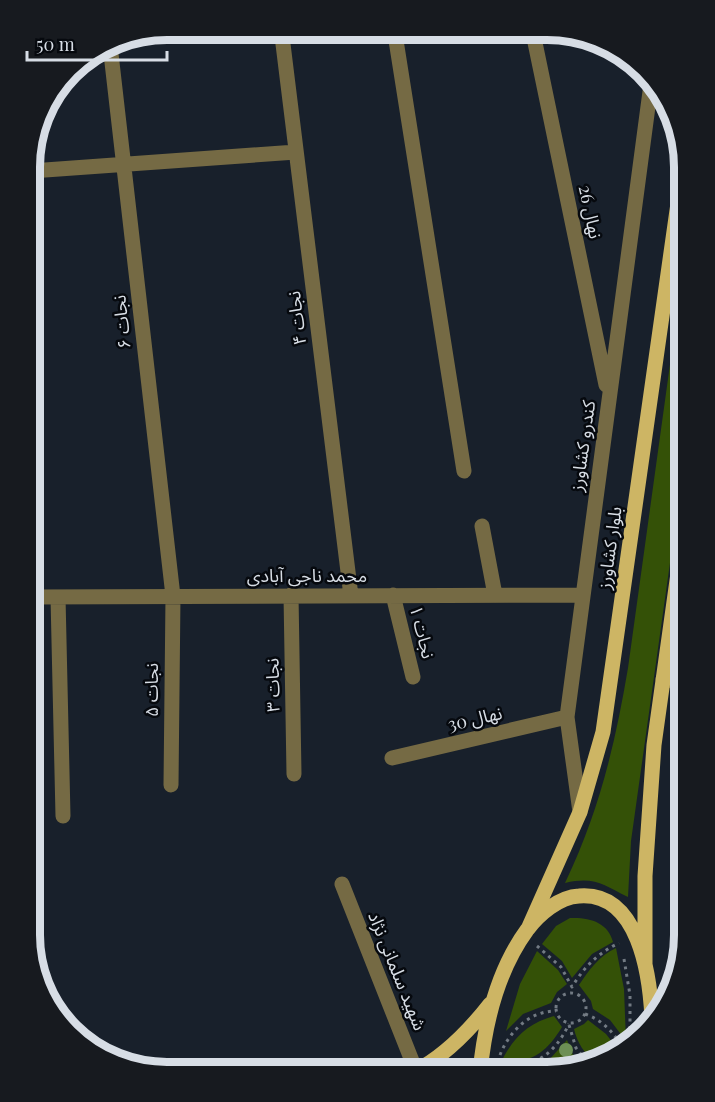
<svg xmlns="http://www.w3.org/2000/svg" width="715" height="1102" viewBox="0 0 715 1102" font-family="'Playfair Display','Noto Sans Arabic',serif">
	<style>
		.green { fill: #345107 }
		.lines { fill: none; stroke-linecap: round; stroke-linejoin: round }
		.path { stroke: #727a83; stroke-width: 3; stroke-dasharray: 3 4.5; stroke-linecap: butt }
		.minor { stroke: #756a44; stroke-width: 15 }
		.major { stroke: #cdb564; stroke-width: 15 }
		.tree { fill: #6d8f55 }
		.labels { text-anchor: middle; stroke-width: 5; stroke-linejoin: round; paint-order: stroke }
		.street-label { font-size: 18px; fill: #d7dde5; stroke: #06090e }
		.rim { fill: none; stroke: #d7dde5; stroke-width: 8 }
	</style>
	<rect width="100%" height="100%" fill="#18202b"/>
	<path class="green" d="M 685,256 L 685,456 L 631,841 L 628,897 C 603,885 595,876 565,883 C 599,812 615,745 628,668 Z
		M 570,918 C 589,917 608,922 613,942 L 592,954 L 572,978 L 562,961 L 542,944 L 556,926 Z
		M 616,948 L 624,989 L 626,1041 L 610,1020 L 593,1009 L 591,1001 L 579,985 C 589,970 599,956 616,948 Z
		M 537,951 L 558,970 L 567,984 L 557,992 L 551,1003 L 523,1014 L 506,1031 L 520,984 Z
		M 554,1016 L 562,1027 C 547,1052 531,1064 501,1062 C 513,1038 528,1023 554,1016 Z
		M 588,1020 L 606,1034 L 617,1048 L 601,1061 L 596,1062 C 584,1054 577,1042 574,1029 L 584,1024 Z
		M 567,1040 L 572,1053 L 581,1065 L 548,1072 L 523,1071 L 548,1061 Z"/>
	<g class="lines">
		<path class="path" d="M 537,946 L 561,967 L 572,987 C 584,967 598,953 619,943
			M 624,959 L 630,995 L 630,1037
			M556 1008a15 15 0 1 1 30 0a15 15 0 1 1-30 0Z
			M 585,1014 C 602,1020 612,1031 621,1045
			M 569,1025 L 576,1048 L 589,1064
			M 500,1055 C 509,1032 529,1011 556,1011
			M 497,1069 C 534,1067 553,1057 569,1024
			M 503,1070 L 510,1072"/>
		<path class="minor" d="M 533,33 L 606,385
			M 395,34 L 464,471
			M 282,36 L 351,596
			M 110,45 L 173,596 L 171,785
			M 31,171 L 296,152
			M 482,526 L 495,595
			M 291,595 L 294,774
			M 393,595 L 413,677
			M 31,597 L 583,595
			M 58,597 L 63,816
			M 663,679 L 685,683
			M 392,758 L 567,717
			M 580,812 L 567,717 L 651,84
			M 342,884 L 416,1071
			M 685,945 L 681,853 L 685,781"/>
		<path class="major" d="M 528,929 L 580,812 L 603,732 L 684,161
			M 645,965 L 645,876 L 654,745 L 685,523
			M 414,1072 C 445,1056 469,1031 490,1004
			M 480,1072 C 485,1022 497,971 527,930 C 539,914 559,897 579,896 C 639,891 650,976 652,1019"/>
	</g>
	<circle class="tree" cx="566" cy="1050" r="7"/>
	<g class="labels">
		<g class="street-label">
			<text transform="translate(590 212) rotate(78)" y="6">نهال 26</text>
			<text transform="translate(297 318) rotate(-97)" y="6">نجات ۴</text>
			<text transform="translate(122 322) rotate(-96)" y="6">نجات ۶</text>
			<text transform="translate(583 446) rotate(-82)" y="6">کندرو کشاورز</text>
			<text transform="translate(610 548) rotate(-82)" y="6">بلوار کشاورز</text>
			<text x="307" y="582">محمد ناجی آبادی</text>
			<text transform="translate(422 632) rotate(76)" y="6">نجات ۱</text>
			<text transform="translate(273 685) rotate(-91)" y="6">نجات ۳</text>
			<text transform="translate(152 690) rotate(-90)" y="6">نجات ۵</text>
			<text transform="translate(475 719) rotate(-13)" y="6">نهال 30</text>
			<text transform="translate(397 971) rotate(68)" y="6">شهید سلمانی نژاد</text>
		</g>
	</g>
	<path d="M0 0H715V1102H0ZM167 40H547A127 127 0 0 1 674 167V935A127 127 0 0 1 547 1062H167A127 127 0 0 1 40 935V167A127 127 0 0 1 167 40Z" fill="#171a1f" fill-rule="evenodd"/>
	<path class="rim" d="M167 40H547A127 127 0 0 1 674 167V935A127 127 0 0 1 547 1062H167A127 127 0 0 1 40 935V167A127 127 0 0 1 167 40Z"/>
	<path d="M27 51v9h140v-9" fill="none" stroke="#d7dde5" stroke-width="3"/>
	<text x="36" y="51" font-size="18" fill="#d7dde5" stroke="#06090e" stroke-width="4.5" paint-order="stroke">50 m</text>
</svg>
